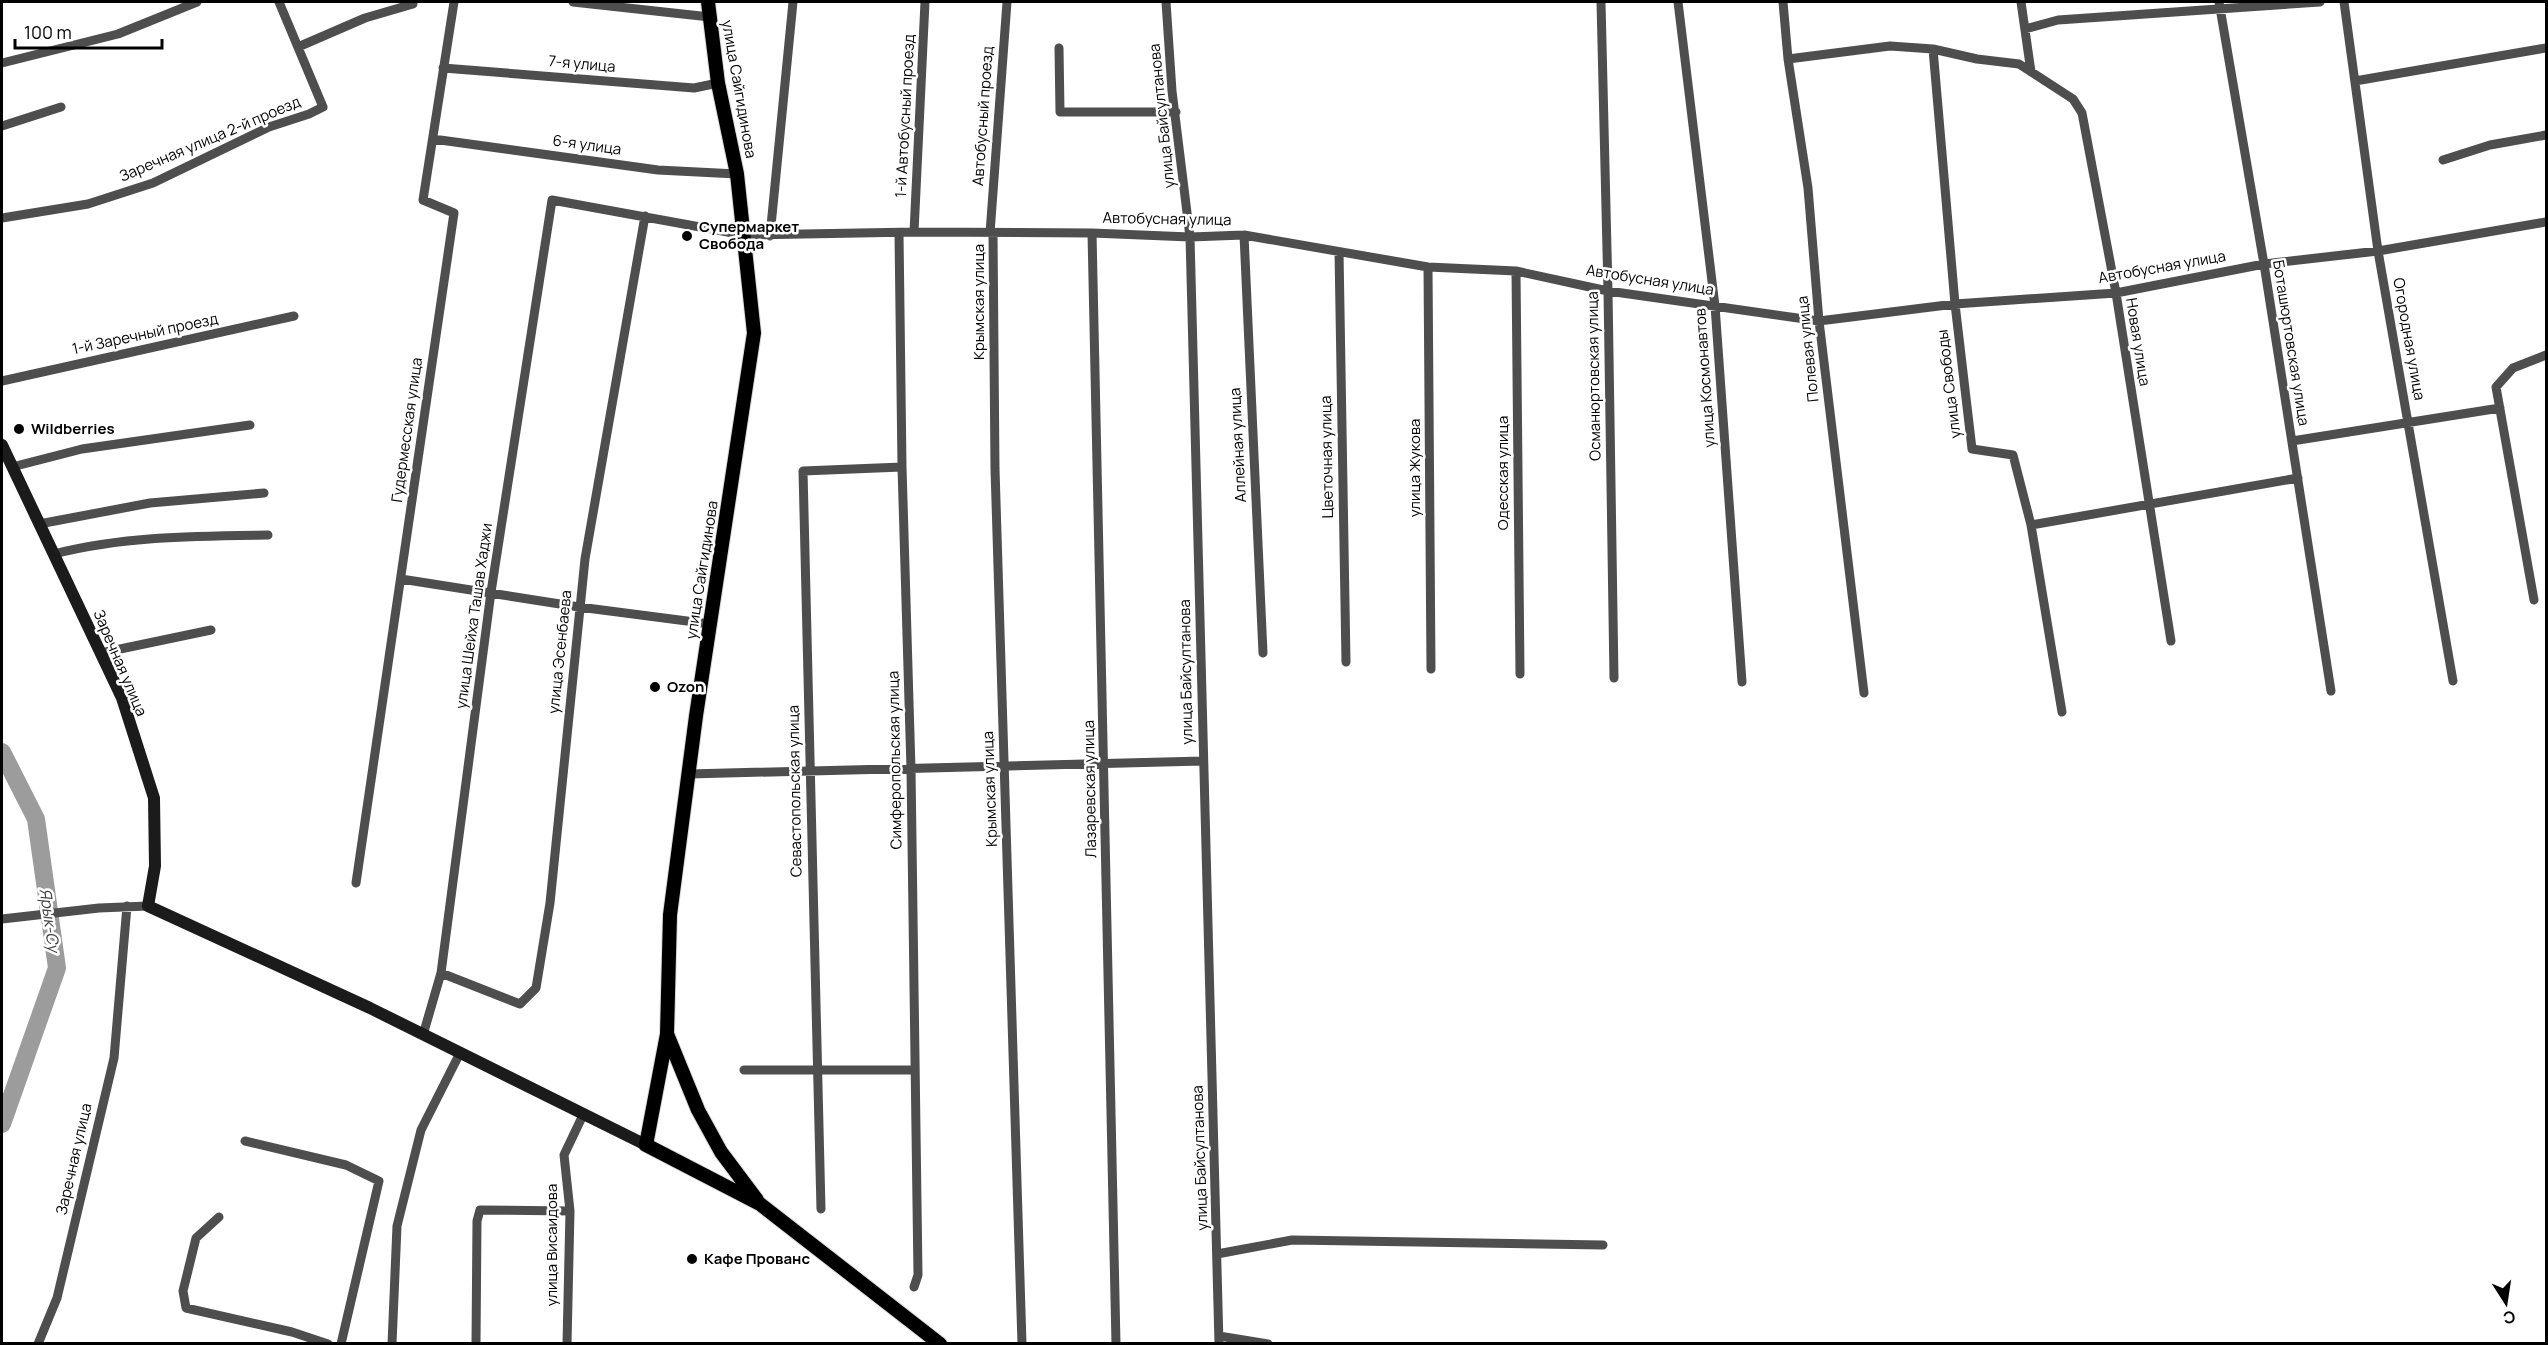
<svg xmlns="http://www.w3.org/2000/svg" width="2548" height="1345" viewBox="0 0 2548 1345" font-family="Manrope,sans-serif">
	<style>
		.lines { fill: none; stroke-linecap: round; stroke-linejoin: round }
		.river { stroke: #9c9c9c; stroke-width: 18 }
		.primary-casing { stroke: #dbdbdb; stroke-width: 16 }
		.minor { stroke: #4e4e4e; stroke-width: 9 }
		.secondary { stroke: #1b1b1b; stroke-width: 12 }
		.primary { stroke: #000; stroke-width: 14 }
		.poi-dot { fill: #000; stroke: #fff; stroke-width: 2 }
		.labels { text-anchor: middle; stroke-width: 5; stroke-linejoin: round; paint-order: stroke }
		.street-label { font-size: 15px; fill: #000; stroke: #fff }
		.poi-label { font-size: 15px; font-weight: bold; fill: #000; stroke: #fff; text-anchor: start }
		.water-label { font-size: 16px; font-style: italic; fill: #3d3d3d; stroke: #fff }
	</style>
	<rect width="100%" height="100%" fill="#fff"/>
	<g class="lines">
		<path class="river" d="M 2,752 L 36,819 L 57,968 L 2,1124"/>
		<defs>
			<path id="primary" d="M 708,2 L 718,83 L 737,174 L 754,333 L 696,716 L 670,915 L 667,1034 L 646,1145 L 760,1204 L 940,1344
				M 667,1034 L 698,1110 L 721,1152 L 757,1200"/>
		</defs>
		<use href="#primary" class="primary-casing"/>
		<path class="minor" d="M 573,2 L 710,17
			M 1166,2 L 1172,91 L 1190,237 L 1219,1344
			M 1601,2 L 1608,291 L 1614,678
			M 1678,2 L 1715,306 L 1742,682
			M 1783,2 L 1788,59 L 1808,188 L 1819,321 L 1864,693
			M 2021,2 L 2031,72
			M 2219,2 L 2264,264 L 2331,691
			M 2344,2 L 2378,251 L 2453,681
			M 2025,29 L 2058,20 L 2320,2
			M 298,47 L 365,18 L 413,4
			M 1059,48 L 1060,112 L 1176,112
			M 1933,49 L 1955,304 L 1972,449 L 2013,455 L 2031,525 L 2062,712
			M 1788,59 L 1890,46 L 1933,49 L 1977,59 L 2019,64 L 2073,99 L 2082,113 L 2116,293 L 2171,641
			M 2,63 L 118,34 L 197,2
			M 443,68 L 694,88 L 718,83
			M 2355,81 L 2546,48
			M 2,126 L 61,107
			M 433,139 L 658,170 L 737,174
			M 2443,160 L 2490,145 L 2546,135
			M 2,218 L 88,204 L 153,183 L 269,127 L 309,114 L 323,107 L 279,2
			M 914,232 L 925,2
			M 899,233 L 902,467 L 911,769 L 918,1275 L 914,1287
			M 990,233 L 1007,2
			M 993,233 L 995,469 L 1022,1344
			M 1092,233 L 1116,1344
			M 1244,235 L 1263,653
			M 770,236 L 793,2
			M 1339,252 L 1346,662
			M 1428,267 L 1431,669
			M 1516,271 L 1520,674
			M 2,381 L 294,316
			M 2292,441 L 2500,408
			M 12,467 L 82,449 L 250,425
			M 39,524 L 150,503 L 264,493
			M 2031,525 L 2298,478
			M 54,554 C 124,536 197,536 268,535
			M 401,579 L 579,607 L 710,624
			M 2534,600 L 2496,387 L 2513,368 L 2546,355
			M 101,653 L 211,630
			M 689,774 L 1203,761
			M 356,883 L 454,213 L 423,200 L 454,2
			M 2,919 L 99,908 L 148,906
			M 441,973 L 520,1004 L 536,988 L 550,903 L 585,559 L 645,216
			M 423,1035 L 441,973 L 491,592 L 552,200 L 744,235 L 914,232 L 1092,233 L 1190,237 L 1244,235 L 1428,267 L 1516,271 L 1608,291 L 1819,321 L 1955,304 L 2116,293 L 2264,264 L 2378,251 L 2546,222
			M 744,1070 L 915,1070
			M 245,1141 L 346,1165 L 379,1181 L 341,1344
			M 821,1209 L 803,471 L 902,467
			M 219,1217 L 196,1238 L 183,1291 L 186,1308 L 292,1332 L 328,1344
			M 1217,1254 L 1292,1240 L 1603,1245
			M 1219,1336 L 1268,1344
			M 38,1344 L 57,1298 L 114,1058 L 127,906
			M 392,1344 L 397,1226 L 421,1130 L 460,1053
			M 476,1344 L 477,1221 L 480,1210 L 570,1211
			M 567,1344 L 570,1211 L 564,1155 L 583,1115"/>
		<path class="secondary" d="M 2,445 L 122,698 L 154,798 L 155,866 L 148,906 L 370,1008 L 646,1145"/>
		<use href="#primary" class="primary"/>
	</g>
	<g class="poi-dot">
		<circle cx="687" cy="236" r="6"/>
		<circle cx="19" cy="429" r="6"/>
		<circle cx="655" cy="687" r="6"/>
		<circle cx="692" cy="1259" r="6"/>
	</g>
	<g class="labels">
		<g class="street-label">
			<text transform="translate(582 64) rotate(5)" y="5">7-я улица</text>
			<text transform="translate(739 89) rotate(80)" y="5">улица Сайгидинова</text>
			<text transform="translate(905 116) rotate(-87)" y="5">1-й Автобусный проезд</text>
			<text transform="translate(983 116) rotate(-86)" y="5">Автобусный проезд</text>
			<text transform="translate(1162 116) rotate(-96)" y="5">улица Байсултанова</text>
			<text transform="translate(210 139) rotate(-23)" y="5">Заречная улица 2-й проезд</text>
			<text transform="translate(587 145) rotate(8)" y="5">6-я улица</text>
			<text transform="translate(1167 219) rotate(1)" y="5">Автобусная улица</text>
			<text transform="translate(2162 267) rotate(-10)" y="5">Автобусная улица</text>
			<text transform="translate(1650 280) rotate(9)" y="5">Автобусная улица</text>
			<text transform="translate(979 302) rotate(-90)" y="5">Крымская улица</text>
			<text transform="translate(145 334) rotate(-12)" y="5">1-й Заречный проезд</text>
			<text transform="translate(2409 339) rotate(80)" y="5">Огородная улица</text>
			<text transform="translate(2138 342) rotate(81)" y="5">Новая улица</text>
			<text transform="translate(2291 343) rotate(81)" y="5">Боташюртовская улица</text>
			<text transform="translate(1808 349) rotate(-96)" y="5">Полевая улица</text>
			<text transform="translate(1594 376) rotate(-91)" y="5">Османюртовская улица</text>
			<text transform="translate(1705 378) rotate(-94)" y="5">улица Космонавтов</text>
			<text transform="translate(1949 384) rotate(-97)" y="5">улица Свободы</text>
			<text transform="translate(407 430) rotate(-82)" y="5">Гудермесская улица</text>
			<text transform="translate(1238 445) rotate(-93)" y="5">Аллейная улица</text>
			<text transform="translate(1327 457) rotate(-91)" y="5">Цветочная улица</text>
			<text transform="translate(1415 468) rotate(-90)" y="5">улица Жукова</text>
			<text transform="translate(1503 473) rotate(-90)" y="5">Одесская улица</text>
			<text transform="translate(702 570) rotate(-81)" y="5">улица Сайгидинова</text>
			<text transform="translate(474 616) rotate(-82)" y="5">улица Шейха Ташав Хаджи</text>
			<text transform="translate(560 652) rotate(-84)" y="5">улица Эсенбаева</text>
			<text transform="translate(120 663) rotate(67)" y="5">Заречная улица</text>
			<text transform="translate(1186 672) rotate(-91)" y="5">улица Байсултанова</text>
			<text transform="translate(895 760) rotate(-91)" y="5">Симферопольская улица</text>
			<text transform="translate(990 789) rotate(-92)" y="5">Крымская улица</text>
			<text transform="translate(1090 789) rotate(-91)" y="5">Лазаревская улица</text>
			<text transform="translate(795 791) rotate(-91)" y="5">Севастопольская улица</text>
			<text transform="translate(1200 1158) rotate(-92)" y="5">улица Байсултанова</text>
			<text transform="translate(74 1159) rotate(-77)" y="5">Заречная улица</text>
			<text transform="translate(552 1245) rotate(-90)" y="5">улица Висаидова</text>
		</g>
		<g class="poi-label">
			<text x="699" y="232">Супермаркет<tspan x="699" dy="17">Свобода</tspan></text>
			<text x="31" y="434">Wildberries</text>
			<text x="667" y="692">Ozon</text>
			<text x="704" y="1264">Кафе Прованс</text>
		</g>
		<g class="water-label">
			<text transform="translate(50 920) rotate(82)" y="6">Ярык-Су</text>
		</g>
	</g>
	<rect width="2548" height="1345" fill="none" stroke="#000000" stroke-width="6"/>
	<g transform="translate(2506 1303) rotate(168)" stroke="#ffffff" stroke-width="4.5" paint-order="stroke">
	<path d="M0-4.5L10 22L0 15L-10 22Z" fill="#000000"/>
	<text y="-9" font-size="16" font-weight="bold" text-anchor="middle" fill="#000000">С</text>
	</g>
	<path d="M15 39v9h147v-9" fill="none" stroke="#000000" stroke-width="3"/>
	<text x="24" y="39" font-size="18" fill="#000000" stroke="#ffffff" stroke-width="4.5" paint-order="stroke">100 m</text>
</svg>
